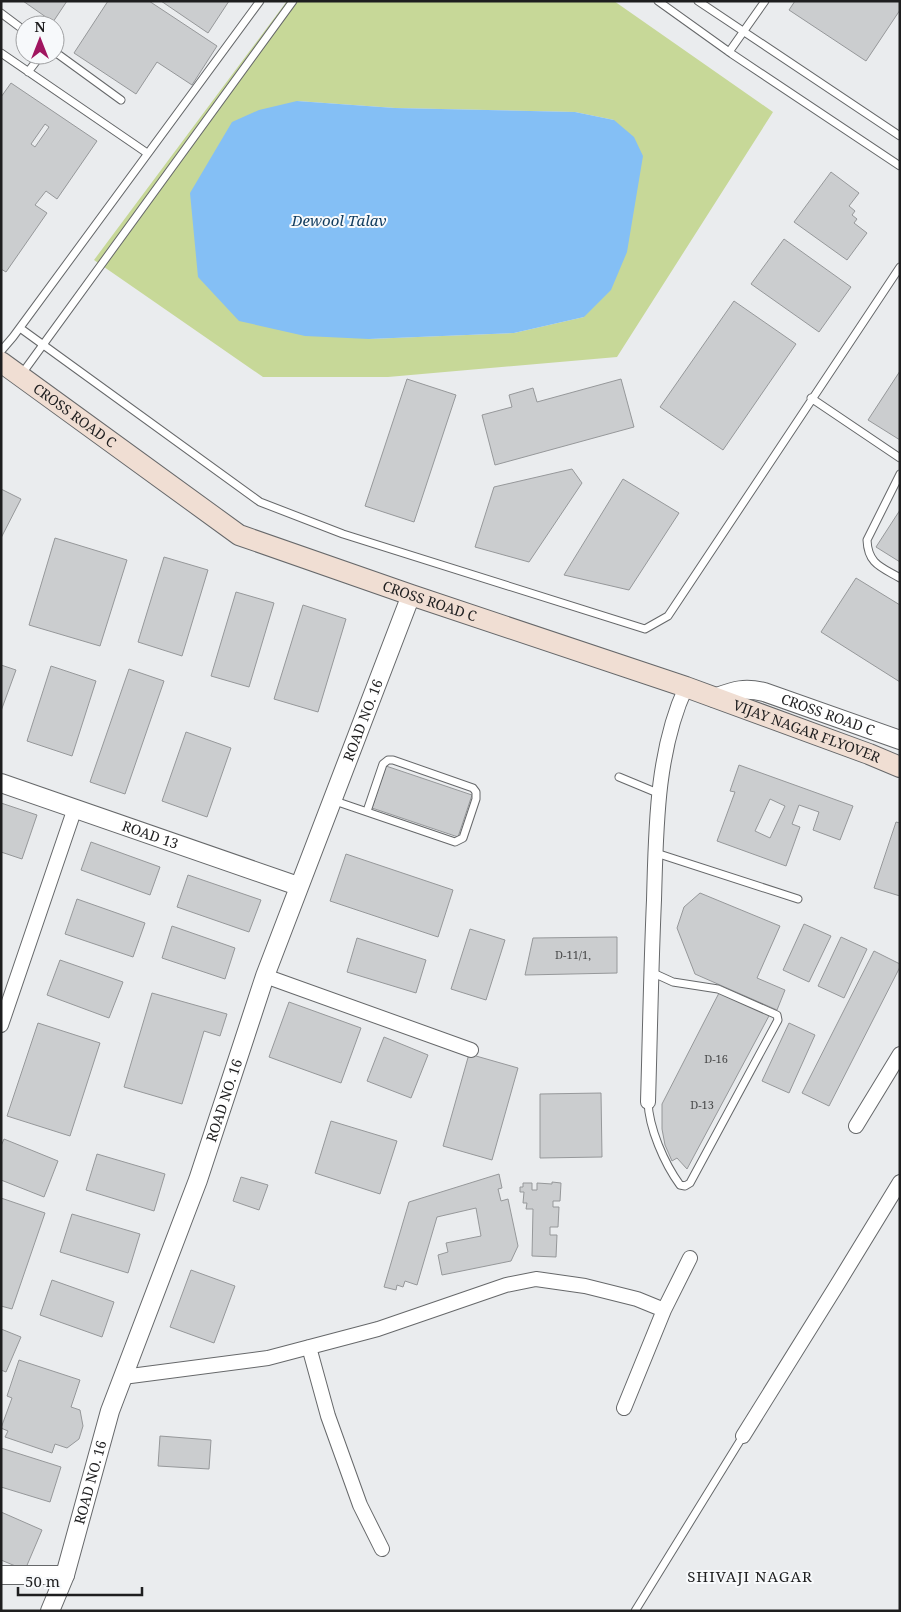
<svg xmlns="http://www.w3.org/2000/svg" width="901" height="1612" viewBox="0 0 901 1612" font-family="'Noto Serif',serif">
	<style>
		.green { fill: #c7d898; fill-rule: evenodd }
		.water { fill: #84bff5 }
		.building { fill: #cbcdcf; stroke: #96989a; fill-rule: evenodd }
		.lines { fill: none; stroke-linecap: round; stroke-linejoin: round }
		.service-casing { stroke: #66686a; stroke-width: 9 }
		.minor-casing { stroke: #66686a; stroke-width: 16 }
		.tertiary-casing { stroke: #66686a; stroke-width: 20 }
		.secondary-casing { stroke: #66686a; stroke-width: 22 }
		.service { stroke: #fff; stroke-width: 7 }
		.minor { stroke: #fff; stroke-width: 14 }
		.tertiary { stroke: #fff; stroke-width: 18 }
		.secondary { stroke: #f0ded3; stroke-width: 20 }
		.labels { text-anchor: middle; stroke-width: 4; stroke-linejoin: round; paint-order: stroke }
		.number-label { font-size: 11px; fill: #494a4b }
		.street-label { font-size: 14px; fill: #1e1e1f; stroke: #f7f9fb }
		.water-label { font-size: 15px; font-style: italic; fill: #0f3b5e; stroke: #f7f9fb }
		.neighbourhood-label { font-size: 15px; letter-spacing: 1px; fill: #1e1e1f; stroke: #f7f9fb }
	</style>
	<rect width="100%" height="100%" fill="#eaecee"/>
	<path class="green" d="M 287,1 L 614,1 L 773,112 L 617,357 L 388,377 L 263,377 L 94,260 ZM 297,101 L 395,108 L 575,112 L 614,120 L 584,317 L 514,333 L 369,339 Z"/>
	<path class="water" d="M 297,101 L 395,108 L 575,112 L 614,120 L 634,137 L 643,156 L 627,252 L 611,290 L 584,317 L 514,333 L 369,339 L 305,336 L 239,321 L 198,277 L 190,193 L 232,122 L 259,110 Z"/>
	<path class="building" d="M 23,1 L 67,1 L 53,22 Z
		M 108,1 L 149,1 L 217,46 L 192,85 L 157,62 L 136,94 L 74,53 Z
		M 161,1 L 229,1 L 208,33 Z
		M 795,1 L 900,1 L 900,10 L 866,61 L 789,10 Z
		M 11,83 L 97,141 L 57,199 L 46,191 L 35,205 L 47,213 L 6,272 L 1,269 L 1,97 ZM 45,124 L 49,127 L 35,147 L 31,144 Z
		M 831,172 L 859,193 L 849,206 L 855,211 L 852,215 L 857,219 L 854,223 L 867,233 L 847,260 L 794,222 Z
		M 784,239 L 851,287 L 819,332 L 751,284 Z
		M 734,301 L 796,344 L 723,450 L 660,407 Z
		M 900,371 L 900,440 L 868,420 Z
		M 407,379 L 456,395 L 414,522 L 365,506 Z
		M 621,379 L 634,427 L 495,465 L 482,415 L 512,407 L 509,395 L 533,388 L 537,402 Z
		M 572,469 L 582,483 L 529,562 L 475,547 L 494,487 Z
		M 623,479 L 679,513 L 629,590 L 564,575 Z
		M 1,489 L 21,499 L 1,538 Z
		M 900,510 L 900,562 L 876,547 Z
		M 55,538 L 127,560 L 100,646 L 29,625 Z
		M 164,557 L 208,570 L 182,656 L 138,642 Z
		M 856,578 L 900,605 L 900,682 L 821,632 Z
		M 236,592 L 274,603 L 249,687 L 211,676 Z
		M 303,605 L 346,619 L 318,712 L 274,699 Z
		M 1,665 L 16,670 L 1,711 Z
		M 51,666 L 96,681 L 72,756 L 27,741 Z
		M 129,669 L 164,681 L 125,794 L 90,782 Z
		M 186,732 L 231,748 L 207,817 L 162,801 Z
		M 739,765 L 853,806 L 840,840 L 813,830 L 819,812 L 799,805 L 792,824 L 800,827 L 786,866 L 717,841 L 735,792 L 730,791 ZM 770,799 L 785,806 L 770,838 L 755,831 Z
		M 386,766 L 472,795 L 458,837 L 372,808 Z
		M 1,803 L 37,815 L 22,859 L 1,852 Z
		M 896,822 L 900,823 L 900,896 L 874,888 Z
		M 91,842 L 160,867 L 150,895 L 81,870 Z
		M 346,854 L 453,890 L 438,937 L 330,901 Z
		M 188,875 L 261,900 L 249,932 L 177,907 Z
		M 700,893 L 780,926 L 757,978 L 785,990 L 777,1010 L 695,974 L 677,928 L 684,907 Z
		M 77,899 L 145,923 L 133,957 L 65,934 Z
		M 804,924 L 831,936 L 809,982 L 783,970 Z
		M 172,926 L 235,948 L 225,979 L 162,958 Z
		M 470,929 L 505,940 L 486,1000 L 451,989 Z
		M 617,937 L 617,973 L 525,975 L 533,938 Z
		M 841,937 L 867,949 L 844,998 L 818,986 Z
		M 357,938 L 426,960 L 416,993 L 347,972 Z
		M 874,951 L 900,964 L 900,967 L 829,1106 L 802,1093 Z
		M 60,960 L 123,982 L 109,1018 L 47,995 Z
		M 720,991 L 770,1014 L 687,1169 L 677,1158 L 672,1161 L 665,1145 L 662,1129 L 662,1104 Z
		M 152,993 L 227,1014 L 220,1036 L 204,1031 L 182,1104 L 124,1087 Z
		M 289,1002 L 361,1028 L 341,1083 L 269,1057 Z
		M 38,1023 L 100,1043 L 70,1136 L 7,1116 Z
		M 789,1023 L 815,1035 L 789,1093 L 762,1081 Z
		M 384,1037 L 428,1055 L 411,1098 L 367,1081 Z
		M 469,1054 L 518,1068 L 492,1160 L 443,1146 Z
		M 601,1093 L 602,1157 L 540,1158 L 540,1094 Z
		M 331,1121 L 397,1141 L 380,1194 L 315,1173 Z
		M 4,1139 L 58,1161 L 44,1197 L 1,1180 L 1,1146 Z
		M 97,1154 L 165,1174 L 154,1211 L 86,1190 Z
		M 499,1174 L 502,1188 L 498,1189 L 501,1201 L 508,1199 L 518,1246 L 511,1261 L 442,1275 L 438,1255 L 448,1252 L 446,1243 L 481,1236 L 476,1208 L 437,1217 L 417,1285 L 405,1281 L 403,1287 L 397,1285 L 396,1290 L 384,1287 L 409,1202 Z
		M 241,1177 L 268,1185 L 259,1210 L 233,1201 Z
		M 552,1182 L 561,1183 L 560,1201 L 553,1201 L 553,1207 L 559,1207 L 558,1227 L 550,1227 L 550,1235 L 557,1235 L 556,1257 L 532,1256 L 533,1209 L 526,1209 L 527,1203 L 523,1203 L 524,1192 L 520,1192 L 520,1187 L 523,1187 L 523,1183 L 532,1183 L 532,1190 L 537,1190 L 537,1183 L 552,1184 Z
		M 1,1198 L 45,1213 L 12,1309 L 1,1306 Z
		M 72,1214 L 140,1234 L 128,1273 L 60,1252 Z
		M 191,1270 L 235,1286 L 214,1343 L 170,1327 Z
		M 52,1280 L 114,1302 L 102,1337 L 40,1315 Z
		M 1,1329 L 21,1337 L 6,1372 L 1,1370 Z
		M 19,1360 L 80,1380 L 71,1407 L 80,1410 L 83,1426 L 79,1439 L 67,1448 L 55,1444 L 52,1453 L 5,1437 L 8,1431 L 1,1428 L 12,1398 L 7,1396 Z
		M 160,1436 L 211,1440 L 209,1469 L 158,1466 Z
		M 1,1448 L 61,1467 L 50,1502 L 1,1487 Z
		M 1,1512 L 42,1530 L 25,1570 L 1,1560 Z"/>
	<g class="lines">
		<defs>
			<path id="service" d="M 658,1 L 732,54 L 900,166
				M 698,1 L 900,136
				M 1,13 L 25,31
				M 55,52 L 121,100
				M 729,52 L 765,1
				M 1,53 L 147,153
				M 28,72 L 41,55
				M 20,328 L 260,502 L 343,534 L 645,629 L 668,616 L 900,267
				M 1,351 L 13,337 L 260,1
				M 21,375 L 293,1
				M 811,398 L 900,458
				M 900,474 L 867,540 C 868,564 881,567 900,578
				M 619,777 L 660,794
				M 332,800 L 455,842 L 463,838 L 476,799 L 476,792 L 473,788 L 393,760 L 388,760 L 383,764 L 367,811
				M 656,853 L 798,899
				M 648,1102 C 649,1128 664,1163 680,1185 L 685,1186 L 690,1183 L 778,1020 L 777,1015 L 718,989 L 673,982 L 651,972
				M 635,1611 L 743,1436"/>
			<path id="minor" d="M 265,976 L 471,1050
				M 1,1025 L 75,808
				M 648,1102 C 650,1034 651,967 654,900 C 656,830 656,752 686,687
				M 856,1126 L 900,1054
				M 309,1347 L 328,1416 L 360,1505 L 382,1549
				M 123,1377 L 268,1358 L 378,1329 L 506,1285 L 536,1279 L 585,1286 L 637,1299 L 664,1310
				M 624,1408 L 664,1310 L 690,1258
				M 743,1436 L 837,1285 L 900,1182"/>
			<g id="tertiary">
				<path id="s1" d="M 714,698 C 734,691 743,687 764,692 L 900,740"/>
				<path id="s2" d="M 1,783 L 298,886"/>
				<path d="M 1,1575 L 65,1575"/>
				<path id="s3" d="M 50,1611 L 65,1575 L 110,1411 L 198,1180 L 265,976 L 411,595"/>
			</g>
			<g id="secondary">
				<path id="s4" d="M 1,362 L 239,535 L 411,595 L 686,687 L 869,754 L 900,767"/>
			</g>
		</defs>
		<use href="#service" class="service-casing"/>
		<use href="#minor" class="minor-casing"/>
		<use href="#tertiary" class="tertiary-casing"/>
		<use href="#secondary" class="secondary-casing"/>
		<use href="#service" class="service"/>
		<use href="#minor" class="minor"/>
		<use href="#tertiary" class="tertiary"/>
		<use href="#secondary" class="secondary"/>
	</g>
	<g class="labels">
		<g class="number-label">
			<text x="573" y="959">D-11/1,</text>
			<text x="716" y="1063">D-16</text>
			<text x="702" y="1109">D-13</text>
		</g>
		<g class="street-label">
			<text dy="5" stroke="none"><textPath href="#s4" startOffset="91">CROSS ROAD C</textPath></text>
			<text dy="5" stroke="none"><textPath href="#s4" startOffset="496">CROSS ROAD C</textPath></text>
			<text dy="5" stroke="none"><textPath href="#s1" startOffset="119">CROSS ROAD C</textPath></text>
			<text dy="5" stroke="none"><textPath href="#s3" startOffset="945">ROAD NO. 16</textPath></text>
			<text dy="5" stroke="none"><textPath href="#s4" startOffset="895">VIJAY NAGAR FLYOVER</textPath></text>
			<text dy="5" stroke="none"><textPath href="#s2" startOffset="158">ROAD 13</textPath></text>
			<text dy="5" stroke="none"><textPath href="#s3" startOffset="540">ROAD NO. 16</textPath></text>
			<text dy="5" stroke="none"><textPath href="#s3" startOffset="135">ROAD NO. 16</textPath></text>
		</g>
		<g class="water-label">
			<text x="339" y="226">Dewool Talav</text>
		</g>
		<g class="neighbourhood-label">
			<text x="750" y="1582">SHIVAJI NAGAR</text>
		</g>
	</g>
	<rect width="901" height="1612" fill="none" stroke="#1e1e1f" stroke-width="5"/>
	<g transform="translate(40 40)"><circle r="24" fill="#f7f9fb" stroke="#a0a1a3"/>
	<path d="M0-4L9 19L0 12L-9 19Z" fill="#a11660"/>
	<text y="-8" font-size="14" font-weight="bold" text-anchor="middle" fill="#1e1e1f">N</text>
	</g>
	<path d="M18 1587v8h124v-8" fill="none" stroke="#1e1e1f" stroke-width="2.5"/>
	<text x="25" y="1587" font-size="15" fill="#1e1e1f" stroke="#f7f9fb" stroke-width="4" paint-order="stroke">50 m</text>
</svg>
